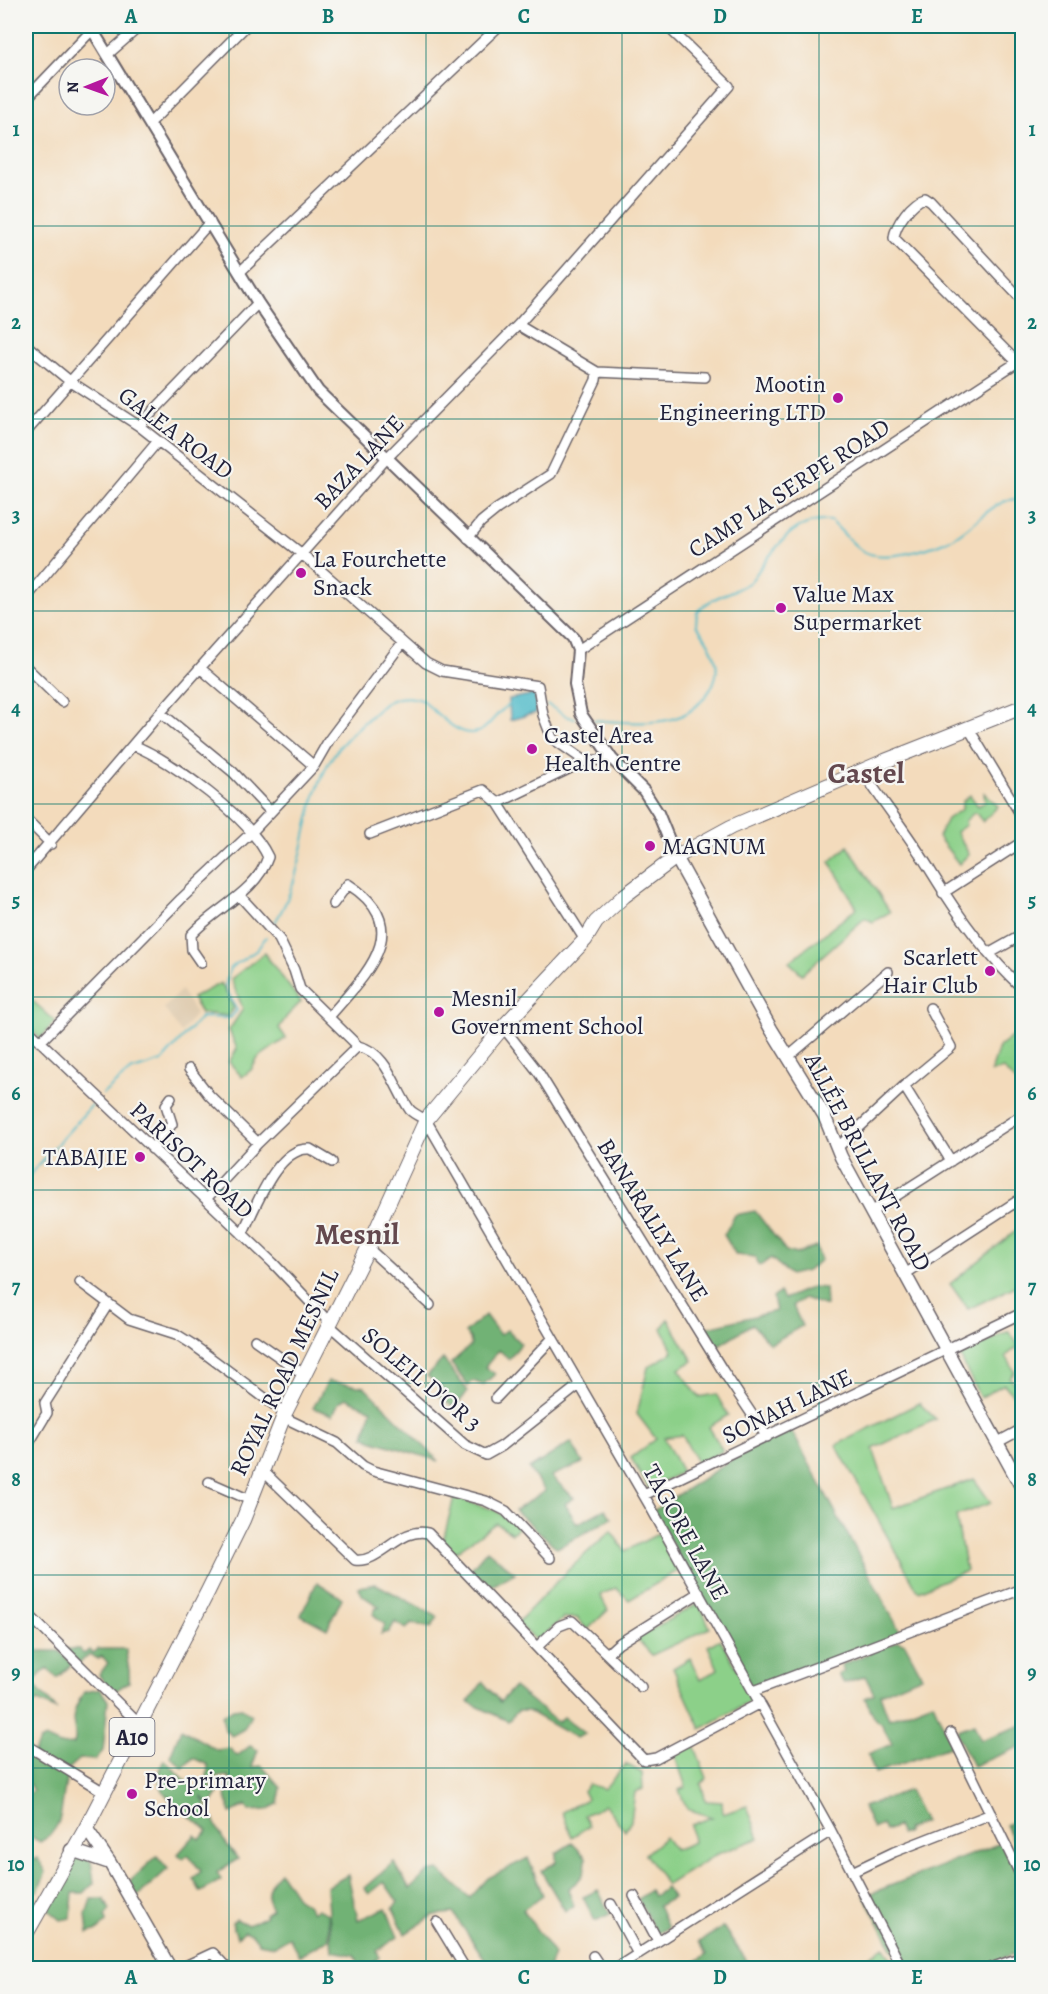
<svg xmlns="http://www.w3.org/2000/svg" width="1048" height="1994" viewBox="0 0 1048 1994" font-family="Alegreya,serif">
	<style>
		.built { fill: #e0cdb2 }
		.green { fill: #8cd089; stroke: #577962; stroke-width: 1.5 }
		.forest { fill: #71b275; stroke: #4a6a58; stroke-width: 1.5 }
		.water { fill: #4dbac8; stroke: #386e82; stroke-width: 1.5 }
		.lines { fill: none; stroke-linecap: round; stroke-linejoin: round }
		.stream { stroke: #4dbac8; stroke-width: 2 }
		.minor-casing { stroke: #6b6368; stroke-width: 12 }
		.tertiary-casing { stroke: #6b6368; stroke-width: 14 }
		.secondary-casing { stroke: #6b6368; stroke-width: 15 }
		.primary-casing { stroke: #6b6368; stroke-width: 16 }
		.minor { stroke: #fff; stroke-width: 9 }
		.tertiary { stroke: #fff; stroke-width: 10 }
		.secondary { stroke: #fff; stroke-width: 12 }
		.primary { stroke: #fff; stroke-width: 14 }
		.grid { fill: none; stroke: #0f766e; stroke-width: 1.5; stroke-opacity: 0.55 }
		.poi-dot { fill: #b5179e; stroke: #f6f6f2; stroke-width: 2 }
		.labels { text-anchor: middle; stroke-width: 4.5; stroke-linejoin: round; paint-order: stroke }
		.shield { fill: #f6f6f2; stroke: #626272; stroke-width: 1.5 }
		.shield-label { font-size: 22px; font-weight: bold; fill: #22223b }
		.poi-label { font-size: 24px; fill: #22223b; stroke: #f6f6f2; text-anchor: start }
		.street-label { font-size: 24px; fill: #22223b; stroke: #f6f6f2 }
		.district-label { font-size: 30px; font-weight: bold; fill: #63484e; stroke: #f6f6f2 }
		.neatline { fill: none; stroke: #0f766e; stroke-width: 2 }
		.grid-label { font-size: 20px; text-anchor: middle; font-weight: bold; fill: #0f766e }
	</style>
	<rect width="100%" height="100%" fill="#f6f6f2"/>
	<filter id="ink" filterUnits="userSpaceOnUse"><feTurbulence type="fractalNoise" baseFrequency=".0167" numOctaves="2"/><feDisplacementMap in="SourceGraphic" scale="12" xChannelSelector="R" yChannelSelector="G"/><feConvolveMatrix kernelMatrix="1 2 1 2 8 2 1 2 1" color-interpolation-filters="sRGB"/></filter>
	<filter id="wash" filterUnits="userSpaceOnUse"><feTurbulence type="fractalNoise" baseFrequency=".008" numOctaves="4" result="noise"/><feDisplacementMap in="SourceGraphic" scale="24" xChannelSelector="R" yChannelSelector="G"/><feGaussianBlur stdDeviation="1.35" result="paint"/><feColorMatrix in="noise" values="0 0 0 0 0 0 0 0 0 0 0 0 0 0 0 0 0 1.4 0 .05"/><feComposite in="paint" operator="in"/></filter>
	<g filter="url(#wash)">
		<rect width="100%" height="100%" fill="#f3dbbc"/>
		<path class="built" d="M 181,990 L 196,1013 L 181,1033 L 164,1008 Z"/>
		<path class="green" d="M 984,793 L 998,806 L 983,822 L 975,812 L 965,821 L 966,825 L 956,832 L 969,854 L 959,864 L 938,837 L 947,819 L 962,809 L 962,802 L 970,795 L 978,806 L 985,802 Z
			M 848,846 L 890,912 L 873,922 L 865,918 L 802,974 L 789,962 L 857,908 L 830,862 Z
			M 264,953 L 301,1002 L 287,1016 L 279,1028 L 286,1038 L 258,1058 L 251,1070 L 242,1077 L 229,1062 L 237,1049 L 229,1030 L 243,1009 L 231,979 Z
			M 221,983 L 234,1008 L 228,1016 L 201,1013 L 192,998 Z
			M 26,995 L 55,1021 L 40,1039 L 26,1023 Z
			M 1022,1029 L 1022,1088 L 1003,1069 L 991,1072 L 999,1047 Z
			M 1022,1226 L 1022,1283 L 968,1309 L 950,1284 Z
			M 668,1319 L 693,1361 L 679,1369 L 699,1397 L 716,1394 L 728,1415 L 709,1427 L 723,1451 L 698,1464 L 682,1435 L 664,1438 L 682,1472 L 649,1489 L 631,1458 L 656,1439 L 637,1414 L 648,1367 L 673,1352 L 662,1328 Z
			M 1009,1331 L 1019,1346 L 1006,1356 L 1015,1372 L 1010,1378 L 1020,1391 L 1014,1396 L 1004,1384 L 980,1398 L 960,1356 Z
			M 919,1403 L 936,1419 L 873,1449 L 893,1508 L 974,1479 L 991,1503 L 956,1516 L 966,1571 L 918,1591 L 836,1445 Z
			M 454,1497 L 494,1510 L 519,1527 L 512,1533 L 496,1523 L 453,1554 L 443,1541 Z
			M 611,1531 L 625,1551 L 658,1534 L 684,1567 L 629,1600 L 616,1588 L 600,1595 L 608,1610 L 587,1630 L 578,1618 L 564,1618 L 537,1641 L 517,1623 L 567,1571 Z
			M 699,1603 L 710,1628 L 652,1655 L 636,1638 Z
			M 720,1639 L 755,1699 L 701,1729 L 673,1668 L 690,1658 L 700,1680 L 718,1669 L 708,1646 Z
			M 693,1742 L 707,1778 L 701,1784 L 706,1801 L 722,1802 L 723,1814 L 747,1806 L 759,1838 L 715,1855 L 667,1885 L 645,1854 L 665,1837 L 675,1850 L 693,1842 L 691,1825 L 712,1817 L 687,1809 L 679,1790 L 686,1787 L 674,1752 Z
			M 626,1764 L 642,1773 L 643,1789 L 635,1792 L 631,1821 L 625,1831 L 605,1805 L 584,1815 L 589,1826 L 572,1837 L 562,1812 L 587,1799 L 583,1791 L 589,1784 L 604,1789 Z
			M 884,1947 L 896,1968 L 850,1968 Z"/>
		<path class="forest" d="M 755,1211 L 786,1251 L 796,1254 L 816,1246 L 821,1260 L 807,1271 L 790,1275 L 771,1258 L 760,1266 L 755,1257 L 736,1255 L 724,1235 L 735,1215 Z
			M 812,1287 L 825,1288 L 826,1306 L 804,1298 L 793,1306 L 802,1326 L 770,1344 L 752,1324 L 716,1347 L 704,1328 L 776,1311 L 773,1298 L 780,1292 L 784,1299 Z
			M 485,1315 L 500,1335 L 507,1330 L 521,1344 L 509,1359 L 499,1350 L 485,1367 L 495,1374 L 483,1385 L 473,1381 L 468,1386 L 451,1363 L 471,1345 L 470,1338 L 465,1333 Z
			M 443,1359 L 468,1391 L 455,1408 L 439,1397 L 442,1388 L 427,1376 Z
			M 328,1381 L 365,1387 L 439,1461 L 371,1440 L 364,1436 L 372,1410 L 346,1398 L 339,1402 L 333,1415 L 313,1408 Z
			M 790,1428 L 902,1635 L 754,1691 L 653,1511 L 765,1438 Z
			M 571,1442 L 583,1463 L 551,1476 L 574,1498 L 565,1504 L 577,1524 L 605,1509 L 612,1518 L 557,1548 L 515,1510 L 545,1491 L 529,1469 Z
			M 487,1550 L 515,1573 L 485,1590 L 469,1571 Z
			M 317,1582 L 342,1598 L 327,1629 L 301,1615 Z
			M 376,1584 L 438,1617 L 431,1628 L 412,1623 L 406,1629 L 395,1622 L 389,1632 L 381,1634 L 385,1625 L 373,1614 L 376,1608 L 380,1607 L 363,1596 L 358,1587 Z
			M 898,1641 L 905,1644 L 922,1676 L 880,1694 L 889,1719 L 933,1702 L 952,1746 L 875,1773 L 868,1754 L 892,1744 L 881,1723 L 876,1721 L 865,1698 L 874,1694 L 865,1676 L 844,1683 L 838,1675 L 844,1671 L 841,1665 Z
			M 65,1649 L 79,1649 L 83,1654 L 90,1650 L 93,1653 L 98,1649 L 126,1649 C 126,1662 131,1668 129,1682 L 112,1693 L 99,1675 L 108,1663 L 102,1656 L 98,1659 L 89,1654 L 79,1664 Z
			M 34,1651 L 59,1651 L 72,1664 L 57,1678 L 47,1668 L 32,1683 L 57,1710 L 38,1701 L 30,1705 L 26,1702 L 26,1653 L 29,1656 Z
			M 483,1682 L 500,1702 L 514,1687 L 557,1722 L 563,1717 L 585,1734 L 576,1738 L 528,1711 L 518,1711 L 508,1721 L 468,1702 Z
			M 100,1689 L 108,1701 L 103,1751 L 95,1760 L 80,1759 L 65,1772 L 69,1775 C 57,1801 70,1825 40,1842 L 26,1834 L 26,1796 L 33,1790 L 26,1780 L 26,1748 L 34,1753 L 39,1741 L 45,1738 L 60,1745 L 74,1744 C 77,1735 74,1729 73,1720 C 73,1710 79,1700 84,1692 Z
			M 242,1708 L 251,1715 L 244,1729 L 232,1736 L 225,1730 L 222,1716 L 233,1709 Z
			M 974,1724 L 981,1740 L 1022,1725 L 1022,1746 L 973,1766 L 957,1734 L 958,1730 Z
			M 181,1729 L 217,1750 L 229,1748 L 237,1756 L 250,1746 L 258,1750 L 252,1767 L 262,1766 L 281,1788 L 278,1804 L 266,1810 L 249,1811 L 246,1805 L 231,1813 L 225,1796 L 232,1782 L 228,1776 L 210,1778 L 210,1787 L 218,1794 L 210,1806 L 201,1796 L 223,1839 L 238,1859 L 217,1872 L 221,1880 L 201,1892 L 193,1879 L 201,1871 L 188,1855 L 183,1859 L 178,1854 L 195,1835 L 199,1839 L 208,1831 C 188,1813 145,1794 164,1760 L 197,1791 L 207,1778 L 208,1765 L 193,1758 L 183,1768 L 170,1756 Z
			M 909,1790 L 925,1822 L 906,1829 L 907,1832 L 901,1835 L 897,1826 L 885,1831 L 882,1825 L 873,1829 L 863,1807 Z
			M 1022,1818 L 1022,1859 L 1006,1825 Z
			M 1006,1841 L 1022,1877 L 1022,1951 L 976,1968 L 903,1968 L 864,1896 Z
			M 572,1843 L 586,1857 C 586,1875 582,1878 568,1889 L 574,1906 L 565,1911 L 541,1871 L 556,1862 L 556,1853 Z
			M 77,1855 L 91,1861 L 94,1883 L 84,1893 L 73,1893 L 71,1918 L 61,1920 L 49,1910 L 52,1885 Z
			M 157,1856 L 168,1869 L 138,1896 L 126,1885 Z
			M 38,1858 L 46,1872 L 38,1891 L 26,1891 L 29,1861 Z
			M 528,1858 L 543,1895 L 523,1910 L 554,1954 L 549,1968 L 491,1968 L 453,1913 L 434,1915 L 405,1934 L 393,1908 L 398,1902 L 384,1882 L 369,1894 L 364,1888 L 394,1862 L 410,1889 L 428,1872 L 439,1870 L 470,1898 L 488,1878 Z
			M 280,1872 L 298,1899 L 307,1904 L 312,1912 L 317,1909 L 328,1914 L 329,1939 L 299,1956 L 289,1937 L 274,1946 L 259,1943 L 252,1934 L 245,1931 L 237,1937 L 232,1923 L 236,1919 L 248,1925 L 266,1916 L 265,1914 L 272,1909 C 263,1897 269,1882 280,1872 Z
			M 348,1875 L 358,1920 L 386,1908 L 398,1937 L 377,1951 L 379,1957 L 368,1968 L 362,1968 L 354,1955 L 332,1951 L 327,1887 Z
			M 666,1888 L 673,1898 L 658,1906 L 668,1928 L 657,1934 L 638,1899 L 650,1890 L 654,1896 Z
			M 598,1890 L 610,1914 L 595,1921 L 583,1897 Z
			M 91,1899 L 104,1899 L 110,1910 L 105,1916 L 106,1922 L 98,1930 L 88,1933 L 86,1914 Z
			M 723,1927 L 752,1968 L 698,1968 L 695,1962 L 707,1954 L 699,1942 Z"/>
		<path class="water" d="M 535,694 L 536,713 L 510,720 L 509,699 Z"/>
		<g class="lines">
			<path class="stream" d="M 548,705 L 568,717 L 575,718
				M 594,720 C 615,722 651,725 672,719 C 694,714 721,687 716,662 C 713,648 705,636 696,625 L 697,612 C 712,595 733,594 750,582 C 754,578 758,571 761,567 C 781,541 796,518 831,521 C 841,530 850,542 861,550 C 883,564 929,549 951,539 C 974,528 994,496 1022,499
				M 274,924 C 308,871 300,817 328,764 C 340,741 365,722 384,704 C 395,697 409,695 422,700 C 435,711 462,743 482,730 C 493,722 498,710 511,704
				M 103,1094 L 130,1071 L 162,1061 L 201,1017 L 230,1018 L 237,1010 L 225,987 L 230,968 L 257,950 L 266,937
				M 26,1179 L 93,1104"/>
		</g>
	</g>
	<g filter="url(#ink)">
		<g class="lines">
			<defs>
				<path id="minor" d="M 108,54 L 140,26
					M 26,99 L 93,29
					M 150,123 L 246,26
					M 241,271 L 499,26
					M 518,325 L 597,372 L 705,377
					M 26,345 L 71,382 L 139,426 L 302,554 L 426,663 L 442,671 L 538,686 L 543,715 L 552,738 L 585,761 L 612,759
					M 1017,362 L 894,238 C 895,225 912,201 925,198 L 931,202 L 1022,300
					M 139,426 L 258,303
					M 26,432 L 210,222
					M 468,538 L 481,522 L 497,509 L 551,474 L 596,380 L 597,372
					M 26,598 L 158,441
					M 578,650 L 1022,359
					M 26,667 L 62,702
					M 200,668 L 314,766
					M 161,713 L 233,772 L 270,811
					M 969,729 L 1022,817
					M 133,745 C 173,761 250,818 268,857 C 256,893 215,908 191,935 L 192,950 L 201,963
					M 862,771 C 885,805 911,838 932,873 C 957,914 987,956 1022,988
					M 498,803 L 585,940
					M 26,819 L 51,844
					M 370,834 L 483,790 L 498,803 L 585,761
					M 26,870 L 160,713 L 386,459 L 518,325 L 729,86 L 667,26
					M 943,893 L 1022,842
					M 240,896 L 279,939 L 294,970 L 300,989 L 358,1046 C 388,1053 394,1088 410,1110 C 414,1114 421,1117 426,1120 L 650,1506 L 831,1831 L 902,1968
					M 990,953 L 1022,935
					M 329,1017 C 365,975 417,928 348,884 L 333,904
					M 503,1027 L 539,1073 L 723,1371 L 767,1437
					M 26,1028 L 273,1263 L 330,1323
					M 40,1042 L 181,899 L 252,832 L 314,766 L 329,740 L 402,643
					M 788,1057 L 888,972
					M 189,1069 L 209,1095 L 258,1143 L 358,1046
					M 904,1086 L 951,1047 L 930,1008
					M 837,1148 L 904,1086 L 951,1161
					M 152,1149 L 172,1124 L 166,1105 L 171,1098
					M 206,1199 L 258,1143
					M 871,1212 L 1019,1117
					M 242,1234 C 255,1209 277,1146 310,1149 L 332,1162
					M 368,1248 L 430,1305
					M 905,1274 L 1022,1198
					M 80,1282 L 129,1319 L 176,1334 L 192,1344 L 285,1413
					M 329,1325 L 465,1445 L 486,1455 L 502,1446 L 579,1385
					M 255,1340 L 305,1375
					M 496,1398 L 552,1339
					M 283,1417 L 337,1443 L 363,1466 L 373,1471 L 486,1501 L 506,1511 L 550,1558
					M 998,1442 L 1022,1429
					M 26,1448 L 47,1413 L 45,1403 L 108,1304
					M 261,1469 L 355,1560 C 380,1564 400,1526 428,1533 L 644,1760 L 656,1758 L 760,1703
					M 209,1482 L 250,1500
					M 644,1495 L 1022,1313
					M 26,1612 L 139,1724
					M 537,1647 L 559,1626 L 572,1621 L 607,1654 L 618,1644 L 699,1593
					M 607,1654 L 641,1687
					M 754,1691 L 1022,1589
					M 951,1733 L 1022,1878
					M 26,1745 L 104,1792
					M 852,1872 L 894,1852 L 991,1814
					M 634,1896 L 658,1941
					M 611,1904 L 638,1954
					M 437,1922 L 465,1968
					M 593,1956 L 601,1968
					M 181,1968 L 213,1953 L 227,1968
					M 616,1968 L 831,1831
					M 991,1968 L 1022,1957"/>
				<path id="tertiary" d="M 90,26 L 258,303 L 318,391 L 573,638 L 578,650 L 575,684 L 581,714 L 612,759 L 644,791 L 658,813 L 676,857"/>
				<path id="secondary" d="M 676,857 L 771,1029 L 824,1115 L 841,1157 L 1022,1488
					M 86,1828 L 110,1863 L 170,1968
					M 71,1850 L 110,1863"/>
				<path id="primary" d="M 26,1934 L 86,1828 L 208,1591 L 243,1520 L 285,1413 L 368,1248 L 426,1120 L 503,1027 L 585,940 L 596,922 L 624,896 L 676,857 L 731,827 L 885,761 L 1022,707"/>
			</defs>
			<use href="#minor" class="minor-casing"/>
			<use href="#tertiary" class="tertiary-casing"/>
			<use href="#secondary" class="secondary-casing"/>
			<use href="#primary" class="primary-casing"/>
			<use href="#minor" class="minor"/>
			<use href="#tertiary" class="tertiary"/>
			<use href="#secondary" class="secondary"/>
			<use href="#primary" class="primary"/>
		</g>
	</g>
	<path class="grid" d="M 229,26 L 229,1968M 426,26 L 426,1968M 622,26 L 622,1968M 819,26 L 819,1968M 26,226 L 1022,226M 26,419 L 1022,419M 26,611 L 1022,611M 26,804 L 1022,804M 26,997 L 1022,997M 26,1190 L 1022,1190M 26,1383 L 1022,1383M 26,1575 L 1022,1575M 26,1768 L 1022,1768"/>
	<g class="poi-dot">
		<circle cx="838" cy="398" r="6"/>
		<circle cx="301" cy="573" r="6"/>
		<circle cx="781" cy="608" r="6"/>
		<circle cx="532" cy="749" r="6"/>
		<circle cx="650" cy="846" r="6"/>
		<circle cx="990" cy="971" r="6"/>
		<circle cx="439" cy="1012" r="6"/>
		<circle cx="140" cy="1157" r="6"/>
		<circle cx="132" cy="1794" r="6"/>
	</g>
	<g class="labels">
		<rect class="shield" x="109.5" y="1718" width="45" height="38" rx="4.5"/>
		<g class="shield-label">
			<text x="132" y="1745">A10</text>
		</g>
		<g class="poi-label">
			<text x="826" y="392" text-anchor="end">Mootin<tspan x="826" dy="28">Engineering LTD</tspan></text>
			<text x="313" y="567">La Fourchette<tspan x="313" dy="28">Snack</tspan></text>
			<text x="793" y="602">Value Max<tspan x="793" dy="28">Supermarket</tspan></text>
			<text x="544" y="743">Castel Area<tspan x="544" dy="28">Health Centre</tspan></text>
			<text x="662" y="854">MAGNUM</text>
			<text x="978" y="965" text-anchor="end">Scarlett<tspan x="978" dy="28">Hair Club</tspan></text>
			<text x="451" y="1006">Mesnil<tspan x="451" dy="28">Government School</tspan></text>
			<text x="128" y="1165" text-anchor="end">TABAJIE</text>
			<text x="144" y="1788">Pre-primary<tspan x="144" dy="28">School</tspan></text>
		</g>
		<g class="street-label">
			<text transform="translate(176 433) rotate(37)" y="8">GALEA ROAD</text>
			<text transform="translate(359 462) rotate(-47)" y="8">BAZA LANE</text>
			<text transform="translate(789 488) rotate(-33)" y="8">CAMP LA SERPE ROAD</text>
			<text transform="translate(192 1160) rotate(43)" y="8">PARISOT ROAD</text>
			<text transform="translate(868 1162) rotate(62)" y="8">ALLÉE BRILLANT ROAD</text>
			<text transform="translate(653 1220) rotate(58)" y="8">BANARALLY LANE</text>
			<text transform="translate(284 1372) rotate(-65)" y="8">ROYAL ROAD MESNIL</text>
			<text transform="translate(422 1379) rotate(40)" y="8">SOLEIL D'OR 3</text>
			<text transform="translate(787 1406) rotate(-26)" y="8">SONAH LANE</text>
			<text transform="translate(686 1532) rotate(61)" y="8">TAGORE LANE</text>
		</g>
		<g class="district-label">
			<text x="866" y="783">Castel</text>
			<text x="357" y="1244">Mesnil</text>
		</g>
	</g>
	<rect width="1048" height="1994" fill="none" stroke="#f6f6f2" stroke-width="66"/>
	<g transform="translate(87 87) rotate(269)"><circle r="28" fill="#f6f6f2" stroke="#a1a1a9" stroke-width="1.5"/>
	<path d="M0-4.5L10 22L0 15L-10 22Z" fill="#b5179e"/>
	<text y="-9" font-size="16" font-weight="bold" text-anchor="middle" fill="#22223b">N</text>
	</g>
	<rect x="33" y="33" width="982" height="1928" class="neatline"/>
	<g class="grid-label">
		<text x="131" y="23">A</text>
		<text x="328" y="23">B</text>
		<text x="524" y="23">C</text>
		<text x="720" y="23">D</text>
		<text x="917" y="23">E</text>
		<text x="16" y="136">1</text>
		<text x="1032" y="136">1</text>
		<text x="16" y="329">2</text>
		<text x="1032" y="329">2</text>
		<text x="16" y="522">3</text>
		<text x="1032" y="522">3</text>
		<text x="16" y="715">4</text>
		<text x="1032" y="715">4</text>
		<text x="16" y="907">5</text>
		<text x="1032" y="907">5</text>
		<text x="16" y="1100">6</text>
		<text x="1032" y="1100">6</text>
		<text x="16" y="1293">7</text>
		<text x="1032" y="1293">7</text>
		<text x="16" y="1486">8</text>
		<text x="1032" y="1486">8</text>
		<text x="16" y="1679">9</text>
		<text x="1032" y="1679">9</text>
		<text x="16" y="1871">10</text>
		<text x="1032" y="1871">10</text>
		<text x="131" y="1984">A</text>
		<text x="328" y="1984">B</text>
		<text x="524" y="1984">C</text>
		<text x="720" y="1984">D</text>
		<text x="917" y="1984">E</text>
	</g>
</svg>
